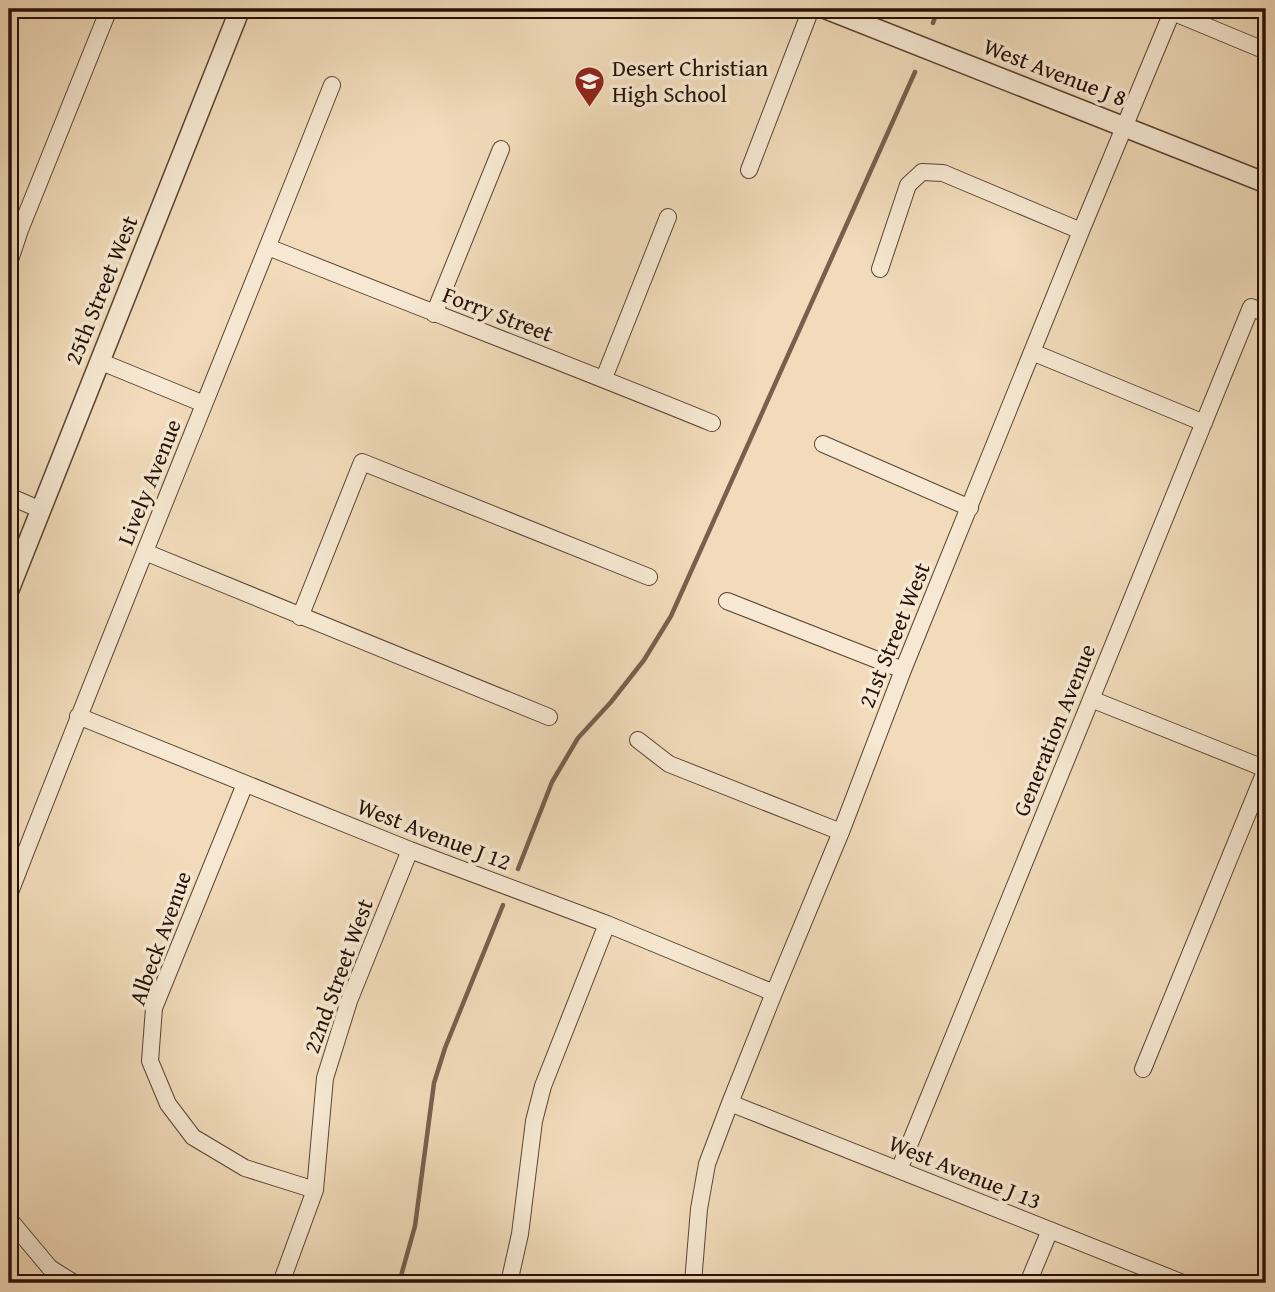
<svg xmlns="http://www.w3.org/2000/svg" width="1275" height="1292" viewBox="0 0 1275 1292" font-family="'Gentium Book Plus',serif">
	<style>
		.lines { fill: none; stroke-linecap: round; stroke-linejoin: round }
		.stream { stroke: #77604c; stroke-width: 4.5 }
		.minor-casing { stroke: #5a4332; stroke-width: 18 }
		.tertiary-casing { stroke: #5a4332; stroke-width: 22 }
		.minor { stroke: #f6e8d2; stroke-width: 16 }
		.tertiary { stroke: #f6e8d2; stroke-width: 19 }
		.labels { text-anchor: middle; stroke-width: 7; stroke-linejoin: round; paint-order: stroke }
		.poi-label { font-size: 23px; fill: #271005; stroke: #f6e8d2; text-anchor: start }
		.street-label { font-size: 23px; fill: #271005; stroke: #f6e8d2 }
	</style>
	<rect width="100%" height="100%" fill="#f1dbba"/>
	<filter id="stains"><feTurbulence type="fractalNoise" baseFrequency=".00286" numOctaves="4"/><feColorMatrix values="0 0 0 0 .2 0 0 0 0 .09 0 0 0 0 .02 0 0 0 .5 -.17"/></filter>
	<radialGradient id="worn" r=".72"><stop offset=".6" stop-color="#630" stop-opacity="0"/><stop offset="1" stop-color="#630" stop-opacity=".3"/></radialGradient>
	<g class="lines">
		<path class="stream" d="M 933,23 L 938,9
			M 518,869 L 552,782 L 578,738 L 611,702 L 644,660 L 671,616 L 915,72
			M 399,1283 L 415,1226 L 434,1083 L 445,1048 L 503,905"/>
		<defs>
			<path id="minor" d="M 1165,9 L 1266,51
				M 749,170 L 811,9
				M 268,247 C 415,306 565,363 712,423
				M 9,263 L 20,230 L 109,9
				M 880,269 L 908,185 L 922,172 L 943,173 L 1081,231
				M 434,314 L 501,149
				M 1032,352 L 1204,423
				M 99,361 L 204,404
				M 604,378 L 668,217
				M 823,444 L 970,508
				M 9,496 L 41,510
				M 145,552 L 549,717
				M 727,601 L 903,670
				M 300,617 L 362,462 L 649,577
				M 1091,699 L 1266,769 L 1143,1069
				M 78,716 L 410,850 L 607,924 L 774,993
				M 638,740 L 669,764 L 841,832
				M 245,784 L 154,1008 L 150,1061 L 168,1104 L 193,1137 L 245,1168 L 315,1190
				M 9,895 C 114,624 225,355 332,85
				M 730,1103 L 1183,1283
				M 899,1170 L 1251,307 L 1266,314
				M 9,1219 L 50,1268 L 74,1283
				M 281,1283 L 315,1190 L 325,1078 L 349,1001 L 410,850
				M 509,1283 L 520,1234 L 534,1121 L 543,1086 L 607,924
				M 693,1283 L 699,1209 L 707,1164 L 730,1103 L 774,993 L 841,832 L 903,670 L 1081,231 L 1172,12
				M 1028,1283 L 1050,1230"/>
			<path id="tertiary" d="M 826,9 L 1266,183
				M 9,590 L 240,9"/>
		</defs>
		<use href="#minor" class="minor-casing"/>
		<use href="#tertiary" class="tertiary-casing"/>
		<use href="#minor" class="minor"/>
		<use href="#tertiary" class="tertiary"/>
	</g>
	<defs>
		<symbol id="school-pin" viewBox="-11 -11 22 30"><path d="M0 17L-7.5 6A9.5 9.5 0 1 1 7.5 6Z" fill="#8f2418" stroke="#f6e8d2"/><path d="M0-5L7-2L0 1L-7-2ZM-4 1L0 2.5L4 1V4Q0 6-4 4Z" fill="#fff"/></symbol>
	</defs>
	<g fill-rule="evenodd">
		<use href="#school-pin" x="572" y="64" width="35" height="47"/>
	</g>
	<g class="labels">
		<g class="poi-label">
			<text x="612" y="76">Desert Christian<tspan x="612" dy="26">High School</tspan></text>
		</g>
		<g class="street-label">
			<text transform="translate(1055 72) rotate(21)" y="8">West Avenue J 8</text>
			<text transform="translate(101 290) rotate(-68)" y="8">25th Street West</text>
			<text transform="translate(498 314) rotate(21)" y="8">Forry Street</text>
			<text transform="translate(149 482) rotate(-68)" y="8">Lively Avenue</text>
			<text transform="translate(894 635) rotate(-68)" y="8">21st Street West</text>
			<text transform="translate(1054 730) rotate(-68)" y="8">Generation Avenue</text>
			<text transform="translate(434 834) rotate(21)" y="8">West Avenue J 12</text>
			<text transform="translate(160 938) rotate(-70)" y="8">Albeck Avenue</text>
			<text transform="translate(338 976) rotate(-70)" y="8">22nd Street West</text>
			<text transform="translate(965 1172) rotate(22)" y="8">West Avenue J 13</text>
		</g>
	</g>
	<rect width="1275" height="1292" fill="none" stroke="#f1dbba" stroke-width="35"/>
	<rect x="10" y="10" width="1254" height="1271" fill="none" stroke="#271005" stroke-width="3.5"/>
	<rect x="18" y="18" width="1240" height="1257" fill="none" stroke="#271005" stroke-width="2"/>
	<rect width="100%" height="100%" filter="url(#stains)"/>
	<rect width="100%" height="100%" fill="url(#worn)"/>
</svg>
